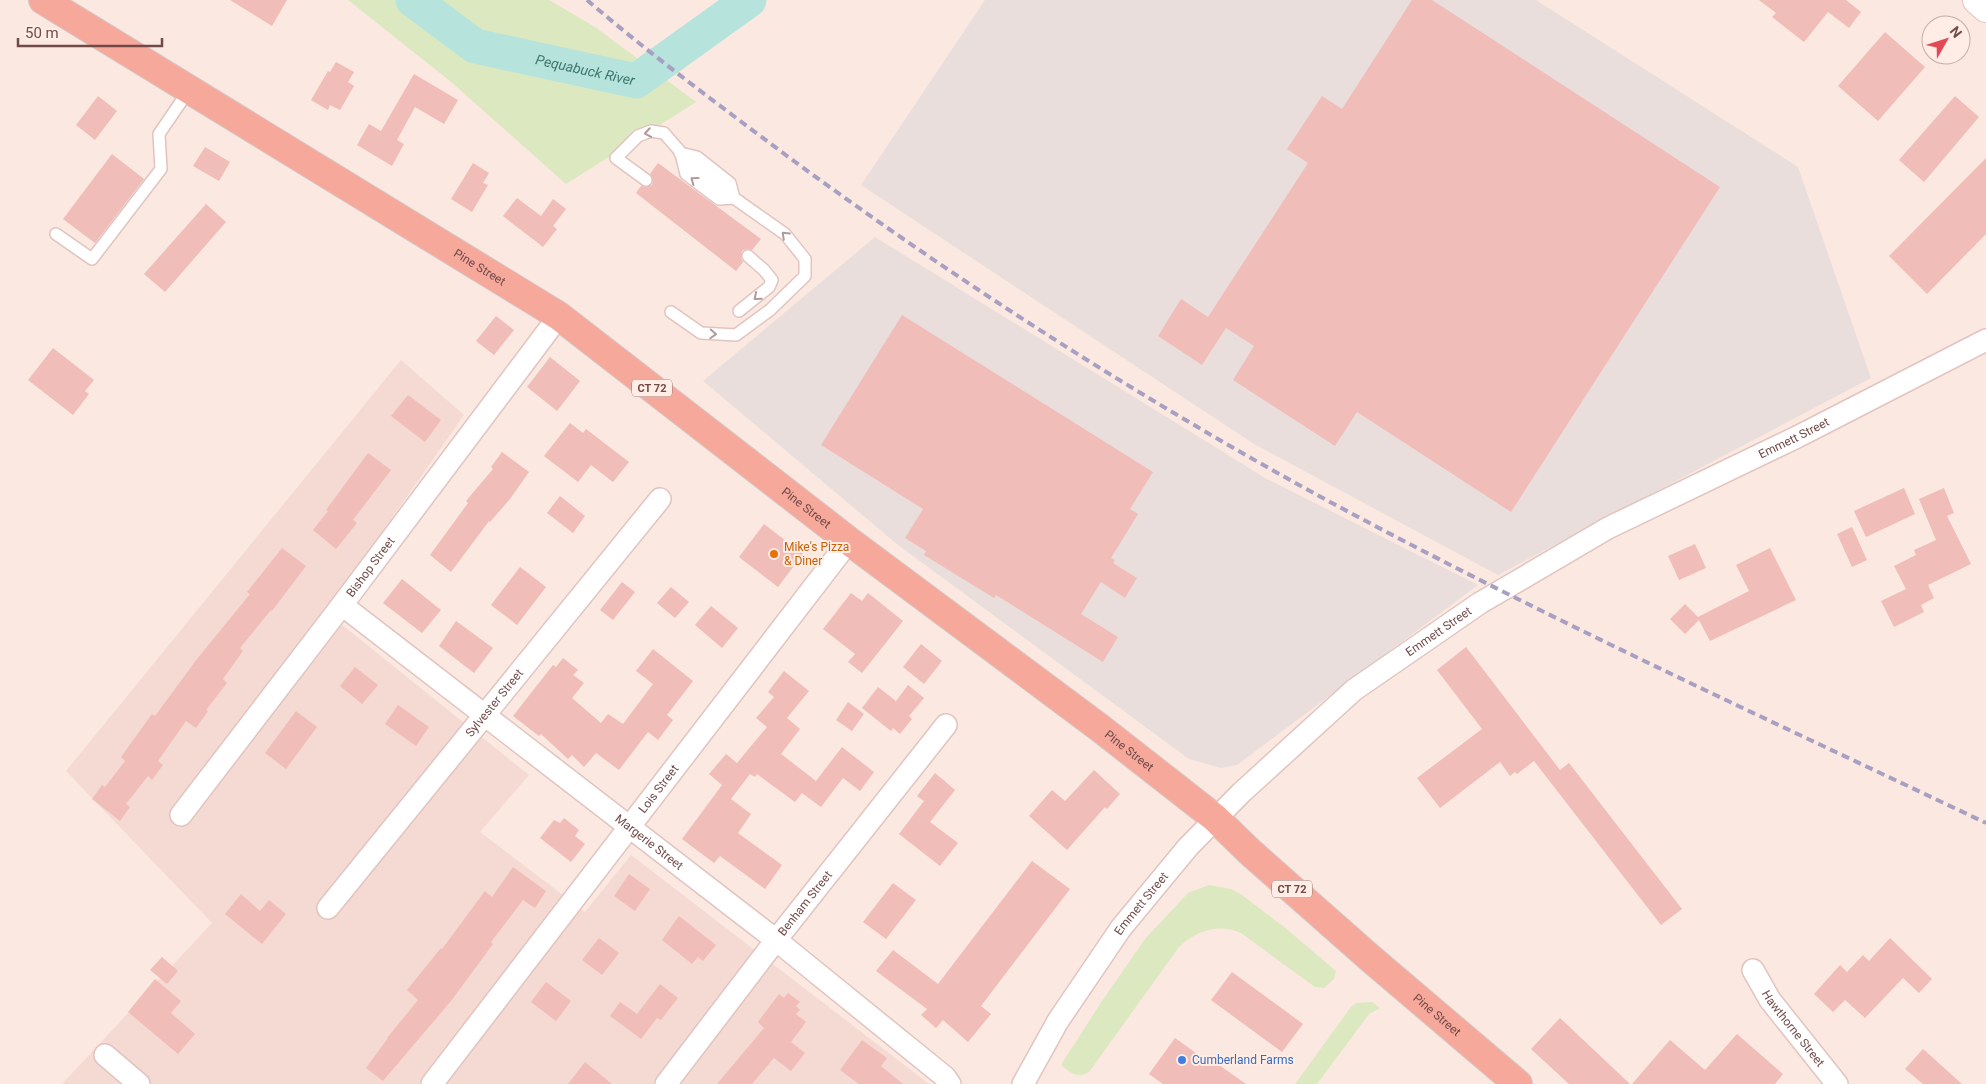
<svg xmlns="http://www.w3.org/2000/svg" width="1986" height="1084" viewBox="0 0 1986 1084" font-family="Roboto,sans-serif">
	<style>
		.residential { fill: #f4dad2 }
		.industrial { fill: #eadedc }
		.green { fill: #dce8c0 }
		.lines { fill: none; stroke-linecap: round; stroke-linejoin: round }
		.river { stroke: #b6e4dc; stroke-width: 35 }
		.building { fill: #f0bdb8 }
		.service-casing { stroke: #e1c4bf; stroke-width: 14 }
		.minor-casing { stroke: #e1c4bf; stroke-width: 24 }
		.secondary-casing { stroke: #e6c3bd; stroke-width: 30 }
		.trunk-casing { stroke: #d4c9c8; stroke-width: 30 }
		.service { stroke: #fff; stroke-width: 11 }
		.minor { stroke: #fff; stroke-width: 21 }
		.secondary { stroke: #fff; stroke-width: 28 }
		.trunk { stroke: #f6a89b; stroke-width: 28 }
		.rail { stroke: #a8a0c3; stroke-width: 4; stroke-dasharray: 8 5; stroke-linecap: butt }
		.oneway { stroke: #b19b9a }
		.food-dot { fill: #e8710a; stroke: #ffede6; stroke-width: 2 }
		.shop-dot { fill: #3f7fe0; stroke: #ffede6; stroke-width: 2 }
		.labels { text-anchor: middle; stroke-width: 4; stroke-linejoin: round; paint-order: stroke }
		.shield { fill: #ffede6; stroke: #9c7b77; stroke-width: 1 }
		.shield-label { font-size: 11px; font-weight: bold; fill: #714a48 }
		.street-label { font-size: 12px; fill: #714a48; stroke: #ffede6 }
		.food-label { font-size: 12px; fill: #c56008; stroke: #ffede6; text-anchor: start }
		.shop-label { font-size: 12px; fill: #366cbe; stroke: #ffede6; text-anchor: start }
		.water-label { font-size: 14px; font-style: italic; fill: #3d766e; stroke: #ffede6 }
	</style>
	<rect width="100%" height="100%" fill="#fbe8e0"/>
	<path class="residential" d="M 401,360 L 464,415 L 326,612 L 529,775 L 480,832 L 585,912 L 631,855 L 929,1084 L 62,1084 L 212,923 L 66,771 Z"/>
	<path class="industrial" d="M 985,0 L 1536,0 L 1798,167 L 1871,378 L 1498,575 L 1254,444 L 861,185 Z
		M 875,237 L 1267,479 L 1478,585 L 1237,765 L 1221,768 L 1189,759 L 898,545 L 703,381 Z"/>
	<path class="green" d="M 348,0 L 549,0 L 595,27 L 696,102 L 566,184 L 450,81 Z
		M 1209,885 L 1231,889 L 1242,895 L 1283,926 L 1336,971 L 1334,979 L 1324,988 L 1315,987 L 1241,933 C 1218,923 1196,931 1179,947 L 1089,1072 C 1078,1079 1070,1073 1061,1065 L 1102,1001 L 1145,939 L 1188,893 Z
		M 1372,1002 L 1380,1008 L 1369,1014 L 1317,1084 L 1295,1084 L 1351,1007 L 1357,1003 Z"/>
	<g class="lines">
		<path class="river" id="s1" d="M 413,0 L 475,46 L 636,81 L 749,0"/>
	</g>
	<path class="building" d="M 230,0 L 287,0 L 272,26 Z
		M 1412,0 L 1432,0 L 1720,187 L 1511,512 L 1357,412 L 1335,446 L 1233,380 L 1254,346 L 1226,328 L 1202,365 L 1158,336 L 1181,299 L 1208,317 L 1308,163 L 1287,149 L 1322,96 L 1342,109 Z
		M 1759,0 L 1846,0 L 1861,12 L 1849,28 L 1828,12 L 1804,42 L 1772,17 L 1776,13 Z
		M 1885,32 L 1925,67 L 1878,121 L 1838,86 Z
		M 336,62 L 354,72 L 348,82 L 354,86 L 340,110 L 330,105 L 328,110 L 311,100 L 328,71 L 330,72 Z
		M 414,74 L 458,100 L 444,124 L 415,107 L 397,140 L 404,144 L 392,166 L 357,145 L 369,124 L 381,131 Z
		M 98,96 L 117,111 L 95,140 L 76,125 Z
		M 1955,96 L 1979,117 L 1924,182 L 1899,160 Z
		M 205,147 L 230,162 L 219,181 L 193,166 Z
		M 112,154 L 144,179 L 95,243 L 63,219 Z
		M 1986,158 L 1986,234 L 1927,294 L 1889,256 Z
		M 473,163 L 489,173 L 483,183 L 488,185 L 472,212 L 451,199 Z
		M 658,163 L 761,239 L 752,250 L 746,249 L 742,251 L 741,258 L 743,262 L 736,271 L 636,193 L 641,186 L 646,187 L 652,185 L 653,180 L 650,174 Z
		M 517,198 L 541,216 L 553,199 L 566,209 L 553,226 L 557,229 L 543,247 L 503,216 Z
		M 206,204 L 226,222 L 165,292 L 144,274 Z
		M 902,315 L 1153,472 L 1130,509 L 1138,514 L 1111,558 L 1115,560 L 1113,563 L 1137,578 L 1125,598 L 1101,582 L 1081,614 L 1118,637 L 1103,662 L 996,595 L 994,598 L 924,555 L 926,551 L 905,538 L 923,509 L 821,445 Z
		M 496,316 L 514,330 L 494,355 L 476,341 Z
		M 53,348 L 94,380 L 85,391 L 89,394 L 73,415 L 28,380 Z
		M 550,357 L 580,381 L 557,411 L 527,387 Z
		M 408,395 L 441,420 L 425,442 L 391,416 Z
		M 570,423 L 583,433 L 586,429 L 629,462 L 613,482 L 591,465 L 578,482 L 544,456 Z
		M 502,452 L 529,472 L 510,499 L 490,522 L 489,521 L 451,572 L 430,555 L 468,503 L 466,501 L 493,469 L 491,467 Z
		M 368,453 L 391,470 L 353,520 L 357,523 L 336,549 L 313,530 L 328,511 L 326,510 Z
		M 1904,488 L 1915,514 L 1866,537 L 1854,511 Z
		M 1944,488 L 1954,513 L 1947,516 L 1971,564 L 1928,585 L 1934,598 L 1921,605 L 1924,612 L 1894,627 L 1881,601 L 1906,589 L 1894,566 L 1916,555 L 1914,550 L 1936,540 L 1919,499 Z
		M 560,496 L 585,516 L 573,533 L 547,513 Z
		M 764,524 L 803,554 L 778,587 L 739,557 Z
		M 1852,527 L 1867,560 L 1852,567 L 1837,534 Z
		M 1695,544 L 1706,568 L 1679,580 L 1668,556 Z
		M 282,548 L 306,566 L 272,611 L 271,610 L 240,648 L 243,651 L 223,679 L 227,683 L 206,710 L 208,711 L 196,728 L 186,721 L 158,761 L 163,765 L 152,780 L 148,776 L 126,804 L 130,807 L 120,821 L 92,799 L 102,785 L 105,787 L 125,761 L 121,757 L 152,714 L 155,716 L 197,659 L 250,594 L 247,592 Z
		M 1770,548 L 1796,600 L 1710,641 L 1699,620 L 1685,634 L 1670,619 L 1685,604 L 1698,617 L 1749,591 L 1736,565 Z
		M 520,567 L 546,587 L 517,625 L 491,605 Z
		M 402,579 L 441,610 L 422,633 L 383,603 Z
		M 622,582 L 635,592 L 613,620 L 600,610 Z
		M 671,587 L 689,602 L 675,618 L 657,603 Z
		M 851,593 L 862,601 L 868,593 L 903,621 L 862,673 L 848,662 L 855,654 L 823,629 Z
		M 711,606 L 738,628 L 722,648 L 695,625 Z
		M 456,621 L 493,648 L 474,673 L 439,646 Z
		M 921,644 L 942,661 L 924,684 L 903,667 Z
		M 1466,647 L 1560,770 L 1569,763 L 1682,909 L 1661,925 L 1534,761 L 1517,774 L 1515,772 L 1510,776 L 1500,762 L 1440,808 L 1417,778 L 1482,729 L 1437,670 Z
		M 653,649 L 693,681 L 667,715 L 673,720 L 658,740 L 648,732 L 619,770 L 596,753 L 584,767 L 572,755 L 568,759 L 541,734 L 539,736 L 513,716 L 553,665 L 556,667 L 563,658 L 578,670 L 573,675 L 584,683 L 572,698 L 601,723 L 608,714 L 623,724 L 653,684 L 636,671 Z
		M 355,667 L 378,685 L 362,704 L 340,686 Z
		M 784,671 L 809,691 L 787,718 L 800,729 L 781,754 L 816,781 L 842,747 L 874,772 L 860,791 L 843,778 L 821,807 L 802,793 L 795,802 L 757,774 L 755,777 L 750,774 L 731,799 L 751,814 L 738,833 L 782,865 L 765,889 L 720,856 L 714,863 L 682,839 L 722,785 L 709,774 L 726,754 L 737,763 L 767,727 L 756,718 L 774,697 L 768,692 Z
		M 908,685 L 924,698 L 909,716 L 912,719 L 900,734 L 893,728 L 891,731 L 862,708 L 878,687 L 896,701 Z
		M 848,702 L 864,714 L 852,731 L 836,720 Z
		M 398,705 L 429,727 L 416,746 L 385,724 Z
		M 296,711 L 317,727 L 286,769 L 265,753 Z
		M 1094,770 L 1120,794 L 1107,809 L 1105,807 L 1067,850 L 1029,816 L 1052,790 L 1065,801 Z
		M 935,773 L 955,790 L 930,822 L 958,843 L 940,866 L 899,834 L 924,801 L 917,796 Z
		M 564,818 L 579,830 L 575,836 L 585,844 L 571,862 L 540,838 L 554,820 L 560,823 Z
		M 1032,861 L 1070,889 L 981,1006 L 991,1014 L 968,1042 L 943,1020 L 936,1028 L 921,1015 L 927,1009 L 876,971 L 893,950 L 938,984 Z
		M 513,867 L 546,891 L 535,908 L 523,900 L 491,942 L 493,944 L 451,1001 L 383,1081 L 366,1068 L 388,1038 L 387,1038 L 418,1000 L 407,990 L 441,948 L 442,949 L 485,891 L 492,897 Z
		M 629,874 L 650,889 L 635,911 L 614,896 Z
		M 893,883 L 916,900 L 886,939 L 863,922 Z
		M 241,894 L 260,911 L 269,900 L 286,914 L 262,944 L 225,914 Z
		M 679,916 L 716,945 L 703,961 L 698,957 L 692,964 L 662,940 Z
		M 599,938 L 619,953 L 602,975 L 582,960 Z
		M 1890,938 L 1932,979 L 1919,993 L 1903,978 L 1865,1018 L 1845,1000 L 1833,1012 L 1814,994 L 1840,965 L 1847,972 L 1863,955 L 1869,961 Z
		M 162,957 L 178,971 L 167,984 L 150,970 Z
		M 1232,972 L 1303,1024 L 1282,1052 L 1211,1000 Z
		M 155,979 L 181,1001 L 171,1013 L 195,1034 L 178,1054 L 128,1012 Z
		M 546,982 L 571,1001 L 556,1021 L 531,1002 Z
		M 660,984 L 678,998 L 661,1020 L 657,1018 L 641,1039 L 610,1016 L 620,1002 L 637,1014 Z
		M 788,993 L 800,1002 L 796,1006 L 800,1010 L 796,1014 L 806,1022 L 791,1042 L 805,1053 L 791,1071 L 774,1058 L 752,1084 L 717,1084 L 764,1028 L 758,1022 L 779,994 L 784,998 Z
		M 1560,1018 L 1630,1084 L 1569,1084 L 1531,1049 Z
		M 1737,1034 L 1783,1074 L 1775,1084 L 1632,1084 L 1670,1040 L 1705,1070 Z
		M 1175,1038 L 1207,1061 L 1209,1058 L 1246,1084 L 1163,1084 L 1149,1074 Z
		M 862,1040 L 887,1058 L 881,1066 L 903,1084 L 859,1084 L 840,1070 Z
		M 1923,1049 L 1962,1084 L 1923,1084 L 1905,1069 Z
		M 585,1062 L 612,1084 L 568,1084 Z"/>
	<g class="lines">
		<defs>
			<path id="service" d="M 681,154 L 686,174 L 719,199 L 734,198
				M 646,180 L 616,158 L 638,136 L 651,131 L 664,133 L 691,164 L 734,198
				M 56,234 L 92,259 L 161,169 L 159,134 L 189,90
				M 739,311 L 769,287 L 772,280 L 764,270 L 748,256
				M 671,312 L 701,333 L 736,335 L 770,310 L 805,276 L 805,259 L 785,234 L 734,198 L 730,183 L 697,157 L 680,153"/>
			<g id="minor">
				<path id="s2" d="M 342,605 L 776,940 L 945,1077 L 950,1084"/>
				<path id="s3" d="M 181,815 L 342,605 L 559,316"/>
				<path id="s4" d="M 328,908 L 660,499"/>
				<path id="s5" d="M 1753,970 L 1770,1000 L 1837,1084"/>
				<path d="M 105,1055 L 139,1084"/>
				<path id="s6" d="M 432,1084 L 849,541"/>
				<path id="s7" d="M 666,1084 L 776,940 L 946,725"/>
				<path id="s8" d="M 1023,1084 L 1058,1021 L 1121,928 L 1188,847 L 1241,793 L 1354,690 L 1480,603 L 1608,528 L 1797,437 L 1986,340"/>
			</g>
			<path id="secondary" d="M 1977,0 L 1986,8"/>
			<g id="trunk">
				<path id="s9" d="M 43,0 L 559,316 L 849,541 L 1100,728 L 1215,818 L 1250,852 L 1370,958 L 1518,1084"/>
			</g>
		</defs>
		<use href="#service" class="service-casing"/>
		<use href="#minor" class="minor-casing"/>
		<use href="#secondary" class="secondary-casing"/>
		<use href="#trunk" class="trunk-casing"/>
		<use href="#service" class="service"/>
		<use href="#minor" class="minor"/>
		<use href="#secondary" class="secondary"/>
		<use href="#trunk" class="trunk"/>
		<path class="rail" d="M 587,0 C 651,55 719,105 787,156 C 960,283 1142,400 1332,503 C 1546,618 1767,719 1986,823"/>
	</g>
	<defs><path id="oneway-chevron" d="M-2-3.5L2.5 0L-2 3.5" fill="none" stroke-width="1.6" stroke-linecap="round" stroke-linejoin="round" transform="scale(1.25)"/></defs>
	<g class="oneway">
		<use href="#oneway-chevron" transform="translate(648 133) rotate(170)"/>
		<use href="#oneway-chevron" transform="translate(694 180) rotate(-144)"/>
		<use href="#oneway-chevron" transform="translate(785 235) rotate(-136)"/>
		<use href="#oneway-chevron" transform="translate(757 297) rotate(140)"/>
		<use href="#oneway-chevron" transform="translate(713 334) rotate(3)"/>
	</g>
	<circle class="food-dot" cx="774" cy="554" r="5"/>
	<circle class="shop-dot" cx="1182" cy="1060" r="5"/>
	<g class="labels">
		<g class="shield">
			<rect x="632" y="379.5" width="40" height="17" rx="4"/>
			<rect x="1272" y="880.5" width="40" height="17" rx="4"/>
		</g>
		<g class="shield-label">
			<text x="652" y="392">CT 72</text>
			<text x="1292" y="893">CT 72</text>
		</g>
		<g class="street-label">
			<text dy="4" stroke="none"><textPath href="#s9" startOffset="512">Pine Street</textPath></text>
			<text dy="4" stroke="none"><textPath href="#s8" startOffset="1026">Emmett Street</textPath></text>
			<text dy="4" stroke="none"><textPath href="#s9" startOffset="918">Pine Street</textPath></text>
			<text dy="4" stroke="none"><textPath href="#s3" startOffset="312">Bishop Street</textPath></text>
			<text dy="4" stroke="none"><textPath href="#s8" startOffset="621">Emmett Street</textPath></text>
			<text dy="4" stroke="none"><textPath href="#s4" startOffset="264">Sylvester Street</textPath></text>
			<text dy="4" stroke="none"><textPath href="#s9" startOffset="1322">Pine Street</textPath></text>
			<text dy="4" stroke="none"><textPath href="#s6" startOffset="372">Lois Street</textPath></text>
			<text dy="4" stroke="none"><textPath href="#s2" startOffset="388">Margerie Street</textPath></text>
			<text dy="4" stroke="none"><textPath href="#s7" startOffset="228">Benham Street</textPath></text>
			<text dy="4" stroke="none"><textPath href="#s8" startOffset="216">Emmett Street</textPath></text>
			<text dy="4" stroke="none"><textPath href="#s9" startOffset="1728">Pine Street</textPath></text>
			<text dy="4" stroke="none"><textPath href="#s5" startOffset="71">Hawthorne Street</textPath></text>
		</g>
		<g class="food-label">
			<text x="784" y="551">Mike's Pizza<tspan x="784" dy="14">&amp; Diner</tspan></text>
		</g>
		<g class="shop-label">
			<text x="1192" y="1064">Cumberland Farms</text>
		</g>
		<g class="water-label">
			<text dy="5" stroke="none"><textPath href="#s1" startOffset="190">Pequabuck River</textPath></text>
		</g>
	</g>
	<g transform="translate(1946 40) rotate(51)"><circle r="24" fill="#ffede6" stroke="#c6aca7"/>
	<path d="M0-4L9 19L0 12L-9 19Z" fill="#e34856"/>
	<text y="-8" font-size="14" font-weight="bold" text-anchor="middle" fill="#714a48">N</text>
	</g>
	<path d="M18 38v8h144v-8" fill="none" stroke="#714a48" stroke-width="2.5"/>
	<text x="25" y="38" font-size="15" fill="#714a48" stroke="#ffede6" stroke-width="4" paint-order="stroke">50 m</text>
</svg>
